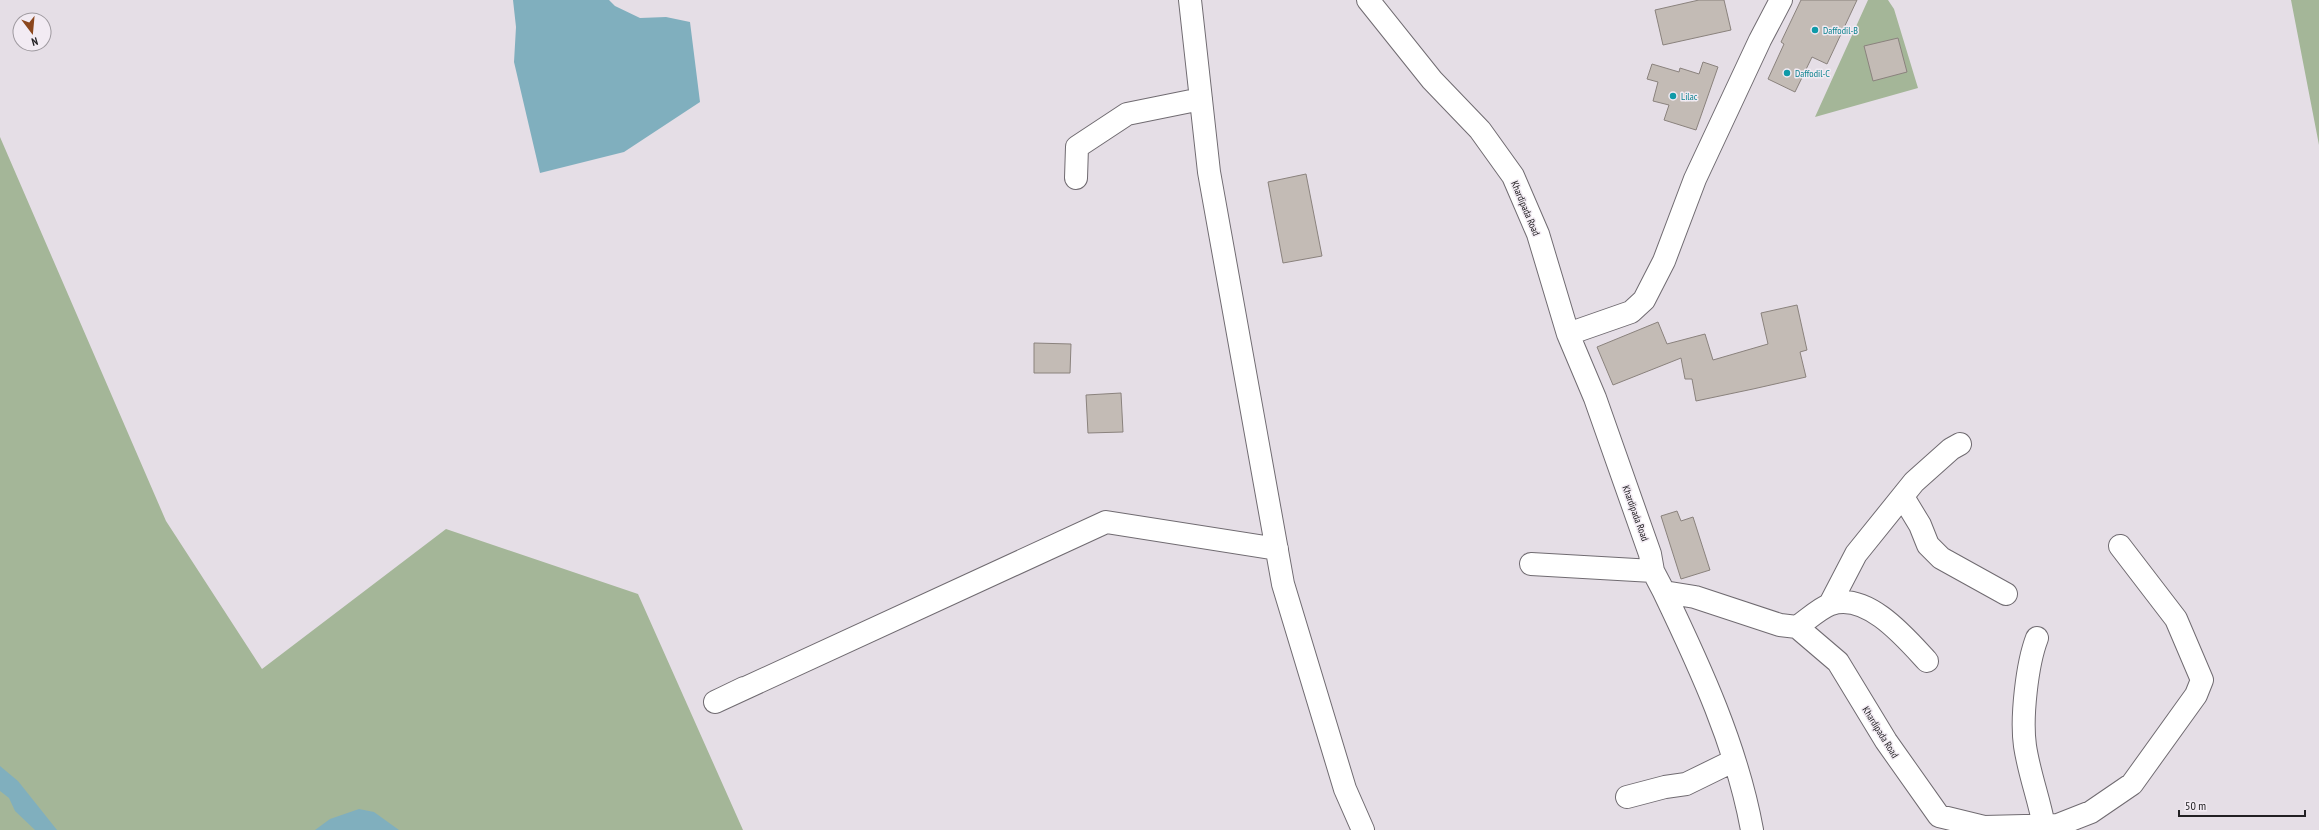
<svg xmlns="http://www.w3.org/2000/svg" width="2319" height="830" viewBox="0 0 2319 830" font-family="'PT Sans Narrow',sans-serif">
	<style>
		.green { fill: #a4b698 }
		.water { fill: #80afbe }
		.building { fill: #c3bbb5; stroke: #8a827d }
		.lines { fill: none; stroke-linecap: round; stroke-linejoin: round }
		.minor-casing { stroke: #706b71; stroke-width: 24 }
		.minor { stroke: #fff; stroke-width: 22 }
		.culture-dot { fill: #0f9aa8; stroke: #f2ebf3; stroke-width: 1.5 }
		.labels { text-anchor: middle; stroke-width: 3; stroke-linejoin: round; paint-order: stroke }
		.culture-label { font-size: 10px; fill: #0d838f; stroke: #f2ebf3; text-anchor: start }
		.street-label { font-size: 10px; fill: #222023; stroke: #f2ebf3 }
	</style>
	<rect width="100%" height="100%" fill="#e5dee6"/>
	<path class="green" d="M 1868,0 L 1888,0 L 1894,9 L 1918,88 L 1815,117 Z
		M 2291,0 L 2319,0 L 2319,145 Z
		M 0,137 L 166,521 L 262,669 L 446,529 L 638,594 L 743,830 L 0,830 Z"/>
	<path class="water" d="M 513,0 L 609,0 L 615,6 L 640,18 L 666,17 L 690,22 L 700,102 L 624,152 L 540,173 L 514,62 L 516,27 Z
		M 0,766 L 18,781 L 57,830 L 35,830 L 15,811 L 9,798 L 0,791 Z
		M 359,809 L 374,812 L 399,830 L 315,830 L 330,819 Z"/>
	<path class="building" d="M 1699,0 L 1724,0 L 1731,30 L 1663,45 L 1655,10 Z
		M 1801,0 L 1857,0 L 1827,64 L 1812,57 L 1795,92 L 1768,79 L 1784,44 L 1781,42 Z
		M 1898,38 L 1907,72 L 1873,81 L 1864,46 Z
		M 1703,62 L 1718,67 L 1696,130 L 1664,120 L 1669,105 L 1653,101 L 1658,82 L 1647,79 L 1652,64 L 1679,72 L 1680,68 L 1699,74 Z
		M 1306,174 L 1322,256 L 1283,263 L 1268,182 Z
		M 1797,305 L 1807,350 L 1800,352 L 1806,377 L 1753,389 L 1696,401 L 1692,379 L 1685,379 L 1681,358 L 1613,385 L 1597,347 L 1658,322 L 1667,344 L 1705,334 L 1713,360 L 1768,344 L 1761,313 Z
		M 1034,343 L 1071,344 L 1070,373 L 1034,373 Z
		M 1121,393 L 1123,432 L 1088,433 L 1086,395 Z
		M 1677,511 L 1681,521 L 1693,517 L 1710,570 L 1681,579 L 1661,516 Z"/>
	<g class="lines">
		<defs>
			<path id="minor" d="M 1190,0 L 1209,172 L 1283,584 L 1345,789 L 1363,830
				M 1368,0 L 1432,80 L 1480,130 L 1513,176 L 1538,234 L 1568,334 L 1595,398 L 1650,554 L 1653,571 L 1664,592 L 1695,597 L 1780,625 L 1797,627 L 1838,662 L 1886,741 L 1939,816 L 1984,827 L 2058,825 L 2058,830
				M 1076,178 L 1077,147 L 1127,114 L 1201,99
				M 1568,334 L 1631,312 L 1644,300 L 1664,261 L 1695,179 L 1760,40 L 1781,0
				M 1903,497 L 1920,525 L 1928,545 L 1941,558 L 2006,594
				M 1531,564 L 1653,571
				M 1664,592 C 1700,667 1737,747 1752,830
				M 1830,604 L 1856,554 L 1914,482 L 1951,449 L 1960,444
				M 1797,627 C 1807,620 1820,608 1831,604 C 1867,592 1905,637 1927,661
				M 2037,638 C 2027,664 2021,718 2025,746 C 2029,773 2039,799 2044,826
				M 744,688 L 715,702 L 1106,522 L 1277,549
				M 1627,797 L 1665,787 L 1686,784 L 1733,761
				M 2058,825 L 2091,812 L 2132,784 L 2196,695 L 2202,680 L 2176,619 L 2120,546"/>
		</defs>
		<use href="#minor" class="minor-casing"/>
		<use href="#minor" class="minor"/>
	</g>
	<g class="culture-dot">
		<circle cx="1815" cy="30" r="4"/>
		<circle cx="1787" cy="73" r="4"/>
		<circle cx="1673" cy="96" r="4"/>
	</g>
	<g class="labels">
		<g class="culture-label">
			<text x="1823" y="34">Daffodil-B</text>
			<text x="1795" y="77">Daffodil-C</text>
			<text x="1681" y="100">Lilac</text>
		</g>
		<g class="street-label">
			<text transform="translate(1526 208) rotate(67)" y="4">Khardipada Road</text>
			<text transform="translate(1636 513) rotate(70)" y="4">Khardipada Road</text>
			<text transform="translate(1881 732) rotate(58)" y="4">Khardipada Road</text>
		</g>
	</g>
	<g transform="translate(32 32) rotate(164)"><circle r="19" fill="#f2ebf3" stroke="#9f9aa0"/>
	<path d="M0-3L7 15L0 10L-7 15Z" fill="#8b461c"/>
	<text y="-6" font-size="11" font-weight="bold" text-anchor="middle" fill="#222023">N</text>
	</g>
	<path d="M2179 810v6h126v-6" fill="none" stroke="#222023" stroke-width="2"/>
	<text x="2185" y="810" font-size="12" fill="#222023" stroke="#f2ebf3" stroke-width="3" paint-order="stroke">50 m</text>
</svg>
